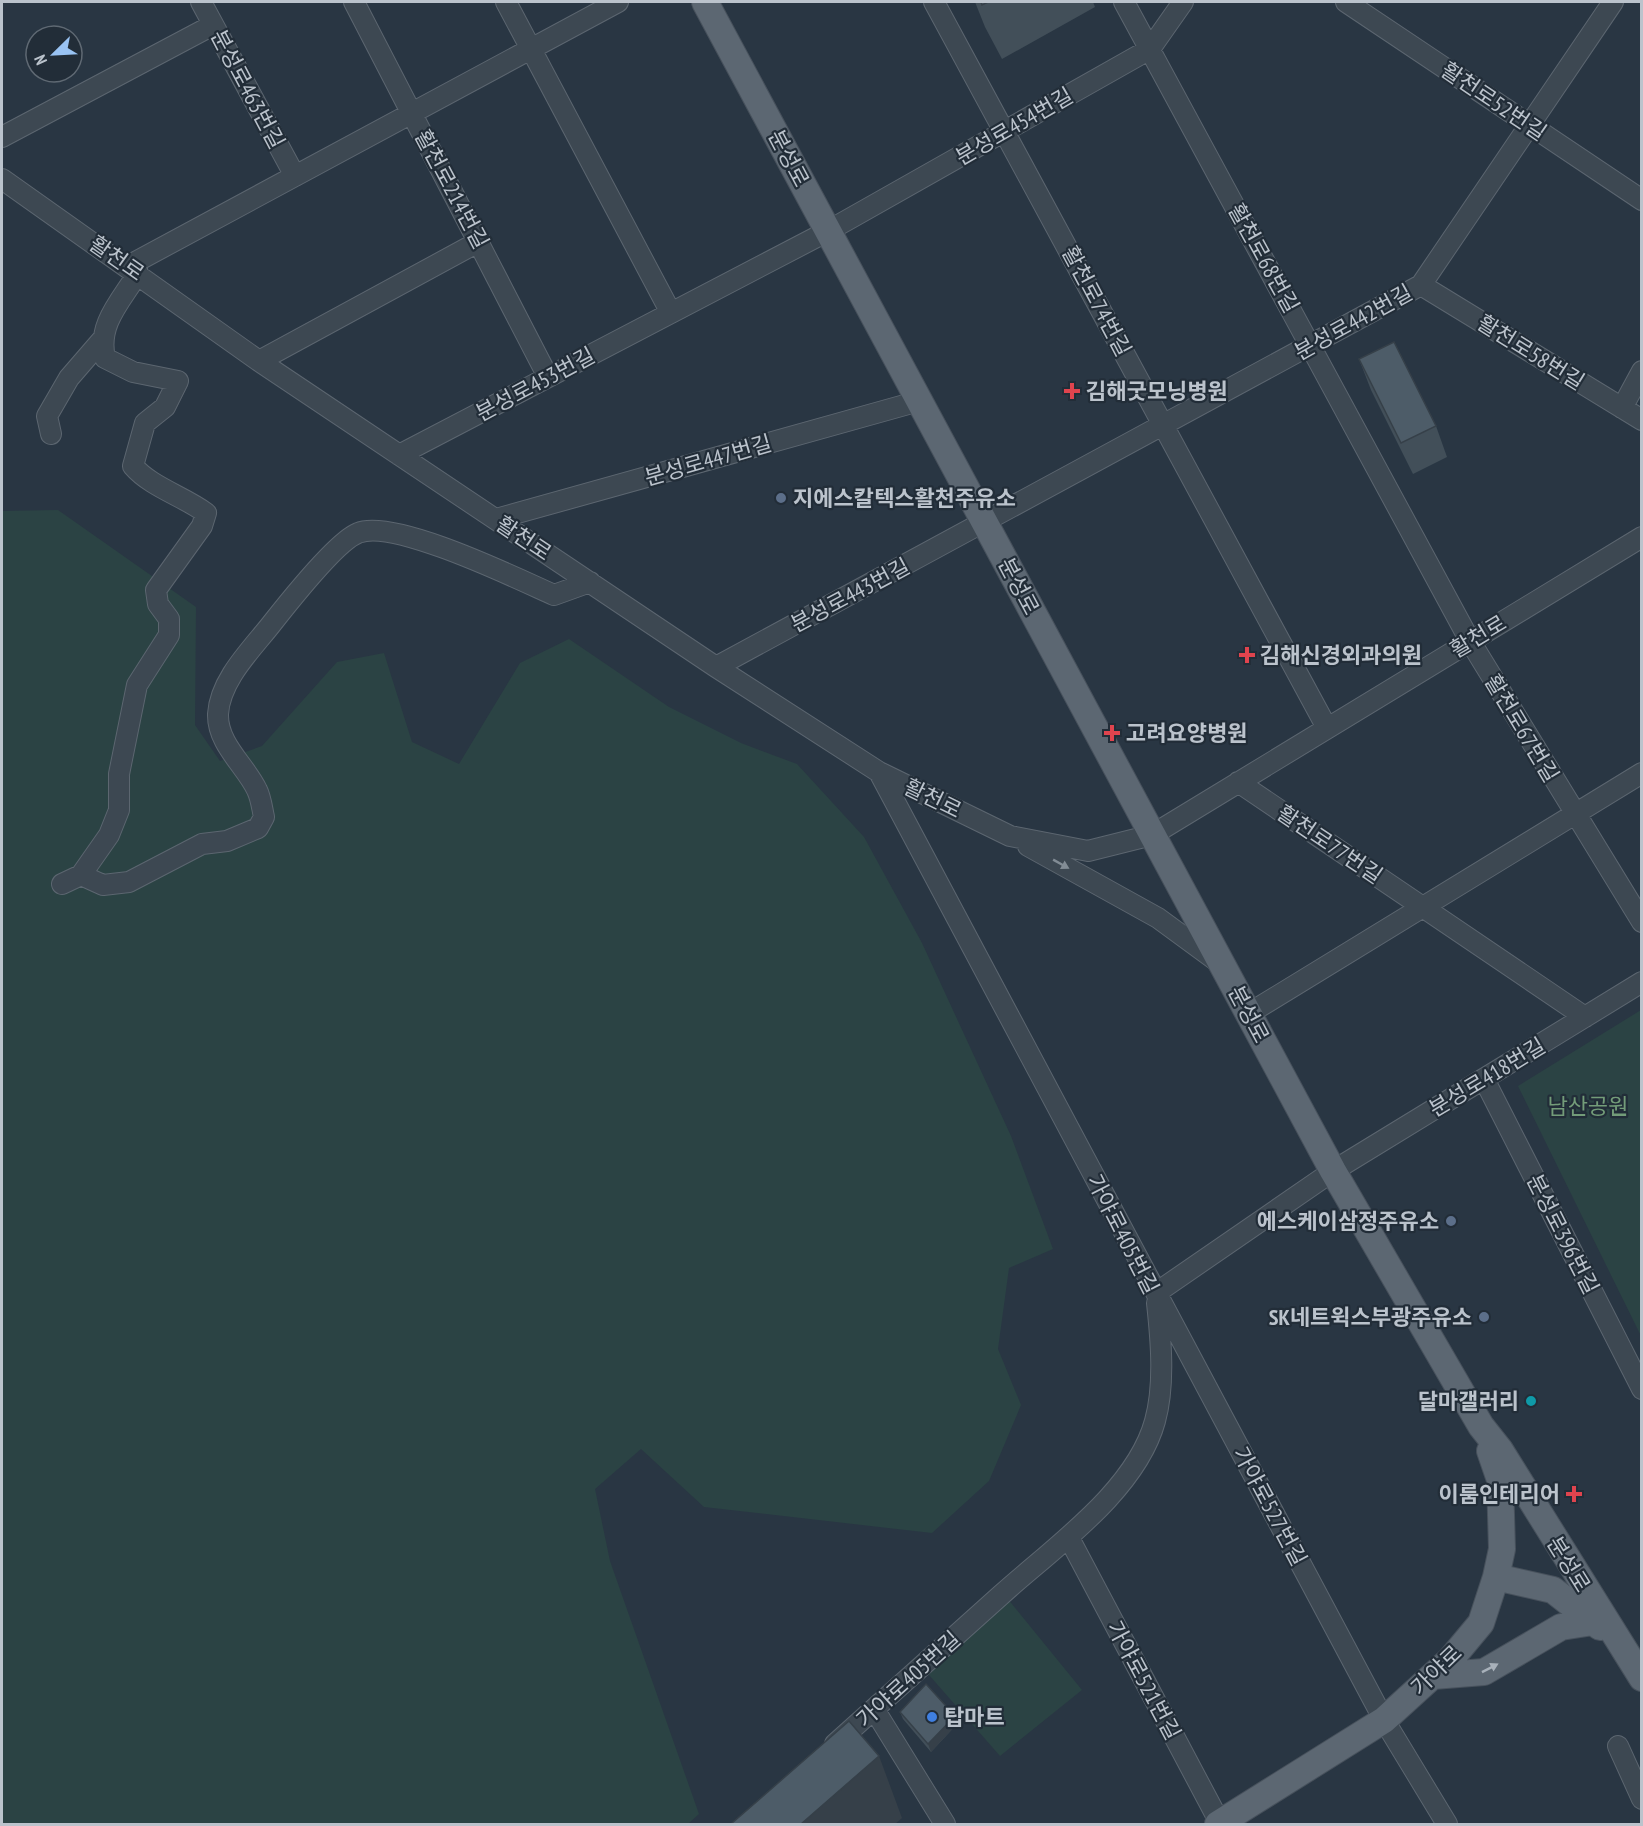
<svg xmlns="http://www.w3.org/2000/svg" width="1643" height="1826" viewBox="0 0 1643 1826" font-family="'PT Sans Narrow','Noto Sans KR',sans-serif">
	<style>
		.green { fill: #2b4344 }
		.lines { fill: none; stroke-linecap: round; stroke-linejoin: round }
		.minor-casing { stroke: #5c6670; stroke-width: 22 }
		.major-casing { stroke: #47515c; stroke-width: 28 }
		.minor { stroke: #3d4852; stroke-width: 20 }
		.major { stroke: #5c6772; stroke-width: 26 }
		.wall { fill: #424f59 }
		.shaded-wall { fill: #364049 }
		.building { fill: #4d5c68; stroke: #364049; stroke-width: 1.5 }
		.oneway { fill: #828c95 }
		.oneway2 { fill: #a8b1ba }
		.health-dot { fill: #e0444e; stroke: #222d38; stroke-width: 2 }
		.service-dot { fill: #5c6f8a; stroke: #222d38; stroke-width: 2 }
		.culture-dot { fill: #0f9aa8; stroke: #222d38; stroke-width: 2 }
		.shop-dot { fill: #3f7fe0; stroke: #222d38; stroke-width: 2 }
		.labels { text-anchor: middle; stroke-width: 4.5; stroke-linejoin: round; paint-order: stroke }
		.street-label { font-size: 22px; fill: #bbc3cc; stroke: #222d38 }
		.poi-label { font-size: 22px; font-weight: bold; fill: #bbc3cc; stroke: #222d38; text-anchor: start }
		.park-label { font-size: 22px; fill: #739c79; stroke: #222d38 }
	</style>
	<rect width="100%" height="100%" fill="#293643"/>
	<path class="green" d="M 58,510 L 196,607 L 195,725 L 220,761 L 262,746 L 337,662 L 384,653 L 412,742 L 459,764 L 520,663 L 569,639 L 669,707 L 741,743 L 797,764 L 864,837 L 922,943 L 1011,1136 L 1053,1249 L 1009,1268 L 998,1349 L 1021,1405 L 989,1481 L 932,1533 L 704,1507 L 641,1449 L 595,1489 L 610,1561 L 699,1814 L 688,1824 L 2,1824 L 2,511 Z
		M 1641,1010 L 1641,1336 L 1518,1086 Z
		M 1003,1593 L 1082,1690 L 1000,1756 L 922,1667 Z"/>
	<g class="lines">
		<defs>
			<path id="minor" d="M 201,2 L 295,176
				M 354,2 L 548,377
				M 506,2 L 671,313
				M 934,2 L 1327,728
				M 1124,2 L 1470,641 L 1642,922
				M 1346,2 L 1642,200
				M 2,137 L 213,25
				M 2,179 L 259,361 L 716,667 L 879,772 L 1010,836 L 1088,851 L 1152,835 L 1642,537
				M 128,266 L 618,2
				M 1421,285 L 1642,420
				M 259,361 L 480,241
				M 1622,408 L 1642,371
				M 51,434 L 47,416 L 69,378 L 101,341
				M 399,455 L 828,231 L 1150,49 L 1183,2
				M 496,519 L 919,401
				M 716,667 L 1421,285 L 1613,2
				M 879,772 L 1384,1720 L 1447,1824
				M 1238,782 L 1585,1017
				M 1028,846 L 1158,918 L 1218,962
				M 81,875 L 103,885 L 129,882 L 202,844 L 227,841 L 258,828 L 264,817 C 262,808 261,798 257,790 C 246,766 217,744 218,714 C 220,679 253,648 273,622 C 288,603 337,541 358,533 C 393,518 516,578 554,595 L 590,582
				M 62,884 L 81,875 L 109,835 L 119,810 L 119,774 L 137,685 L 169,635 L 169,619 L 158,604 L 156,590 L 202,526 L 206,513 C 183,496 151,487 133,466 L 145,423 L 165,407 L 178,381 L 133,372 L 105,358 C 97,324 121,301 138,273
				M 1248,1014 L 1642,773
				M 1484,1079 L 1642,1389
				M 1156,1293 L 1333,1171 L 1642,982
				M 1069,1538 L 1220,1823
				M 874,1709 L 945,1824
				M 835,1744 C 890,1694 946,1645 1001,1595 C 1053,1548 1136,1491 1155,1421 C 1165,1385 1161,1340 1157,1303
				M 1618,1746 L 1642,1799"/>
			<path id="major" d="M 705,2 L 1333,1171 L 1481,1426 L 1500,1450 L 1642,1678
				M 1496,1577 L 1553,1590 L 1600,1627
				M 1433,1676 L 1484,1672 L 1561,1627 L 1593,1622
				M 1218,1824 L 1384,1720 L 1451,1659 L 1481,1623 L 1496,1577 L 1502,1549 L 1500,1480 L 1490,1451"/>
		</defs>
		<use href="#minor" class="minor-casing"/>
		<use href="#major" class="major-casing"/>
		<use href="#minor" class="minor"/>
		<use href="#major" class="major"/>
	</g>
	<path class="wall" d="M 975,2 L 1093,2 L 1095,7 L 1002,59 L 985,27 Z
		M 1359,359 L 1436,426 L 1447,457 L 1413,474 L 1371,390 Z
		M 900,1712 L 955,1716 L 958,1723 L 931,1752 L 903,1719 Z"/>
	<path class="shaded-wall" d="M 955,1716 L 958,1723 L 931,1752 L 928,1744 Z
		M 879,1756 L 902,1818 L 895,1824 L 801,1824 Z"/>
	<path class="building" d="M 981,2 L 988,2 L 982,5 Z
		M 1394,342 L 1436,426 L 1401,443 L 1359,359 Z
		M 926,1684 L 955,1716 L 928,1744 L 900,1712 Z
		M 849,1721 L 879,1756 L 801,1824 L 731,1824 Z"/>
	<defs><path id="oneway-solid" d="M-6-.8H1V-3.2L6.5 0L1 3.2V.8H-6Z" transform="scale(1.5)"/></defs>
	<use class="oneway" href="#oneway-solid" transform="translate(1061 864) rotate(29)"/>
	<use class="oneway2" href="#oneway-solid" transform="translate(1490 1668) rotate(-27)"/>
	<g class="health-dot">
		<path d="M1069 382h6v6h6v6h-6v6h-6v-6h-6v-6h6z"/>
		<path d="M1244 646h6v6h6v6h-6v6h-6v-6h-6v-6h6z"/>
		<path d="M1109 724h6v6h6v6h-6v6h-6v-6h-6v-6h6z"/>
		<path d="M1571 1485h6v6h6v6h-6v6h-6v-6h-6v-6h6z"/>
	</g>
	<g class="service-dot">
		<circle cx="781" cy="498" r="6"/>
		<circle cx="1451" cy="1221" r="6"/>
		<circle cx="1484" cy="1317" r="6"/>
	</g>
	<circle class="culture-dot" cx="1531" cy="1401" r="6"/>
	<circle class="shop-dot" cx="932" cy="1717" r="6"/>
	<g class="labels">
		<g class="street-label">
			<text transform="translate(248 89) rotate(62)" y="8">분성로463번길</text>
			<text transform="translate(1494 101) rotate(34)" y="8">활천로52번길</text>
			<text transform="translate(1014 126) rotate(-30)" y="8">분성로454번길</text>
			<text transform="translate(789 158) rotate(62)" y="8">분성로</text>
			<text transform="translate(452 189) rotate(62)" y="8">활천로214번길</text>
			<text transform="translate(117 258) rotate(35)" y="8">활천로</text>
			<text transform="translate(1264 258) rotate(61)" y="8">활천로68번길</text>
			<text transform="translate(1097 301) rotate(62)" y="8">활천로74번길</text>
			<text transform="translate(1353 322) rotate(-29)" y="8">분성로442번길</text>
			<text transform="translate(1531 352) rotate(32)" y="8">활천로58번길</text>
			<text transform="translate(535 384) rotate(-28)" y="8">분성로453번길</text>
			<text transform="translate(708 460) rotate(-16)" y="8">분성로447번길</text>
			<text transform="translate(524 538) rotate(34)" y="8">활천로</text>
			<text transform="translate(1019 586) rotate(62)" y="8">분성로</text>
			<text transform="translate(850 595) rotate(-28)" y="8">분성로443번길</text>
			<text transform="translate(1478 636) rotate(-31)" y="8">활천로</text>
			<text transform="translate(1522 728) rotate(59)" y="8">활천로67번길</text>
			<text transform="translate(933 798) rotate(26)" y="8">활천로</text>
			<text transform="translate(1330 844) rotate(34)" y="8">활천로77번길</text>
			<text transform="translate(1249 1014) rotate(62)" y="8">분성로</text>
			<text transform="translate(1487 1077) rotate(-31)" y="8">분성로418번길</text>
			<text transform="translate(1123 1234) rotate(63)" y="8">가야로405번길</text>
			<text transform="translate(1563 1234) rotate(63)" y="8">분성로396번길</text>
			<text transform="translate(1270 1506) rotate(62)" y="8">가야로527번길</text>
			<text transform="translate(1569 1564) rotate(58)" y="8">분성로</text>
			<text transform="translate(1436 1670) rotate(-44)" y="8">가야로</text>
			<text transform="translate(908 1679) rotate(-42)" y="8">가야로405번길</text>
			<text transform="translate(1144 1680) rotate(62)" y="8">가야로521번길</text>
		</g>
		<g class="poi-label">
			<text x="1086" y="399">김해굿모닝병원</text>
			<text x="793" y="506">지에스칼텍스활천주유소</text>
			<text x="1260" y="663">김해신경외과의원</text>
			<text x="1126" y="741">고려요양병원</text>
			<text x="1439" y="1229" text-anchor="end">에스케이삼정주유소</text>
			<text x="1472" y="1325" text-anchor="end">SK네트윅스부광주유소</text>
			<text x="1519" y="1409" text-anchor="end">달마갤러리</text>
			<text x="1560" y="1502" text-anchor="end">이룸인테리어</text>
			<text x="944" y="1725">탑마트</text>
		</g>
		<g class="park-label">
			<text x="1588" y="1114">남산공원</text>
		</g>
	</g>
	<rect width="1643" height="1826" fill="none" stroke="#bbc3cc" stroke-width="6"/>
	<g transform="translate(54 54) rotate(246)"><circle r="28" fill="#222d38" stroke="#5f6973" stroke-width="1.5"/>
	<path d="M0-4.5L10 22L0 15L-10 22Z" fill="#99c3f3"/>
	<text y="-9" font-size="16" font-weight="bold" text-anchor="middle" fill="#bbc3cc">N</text>
	</g>
</svg>
